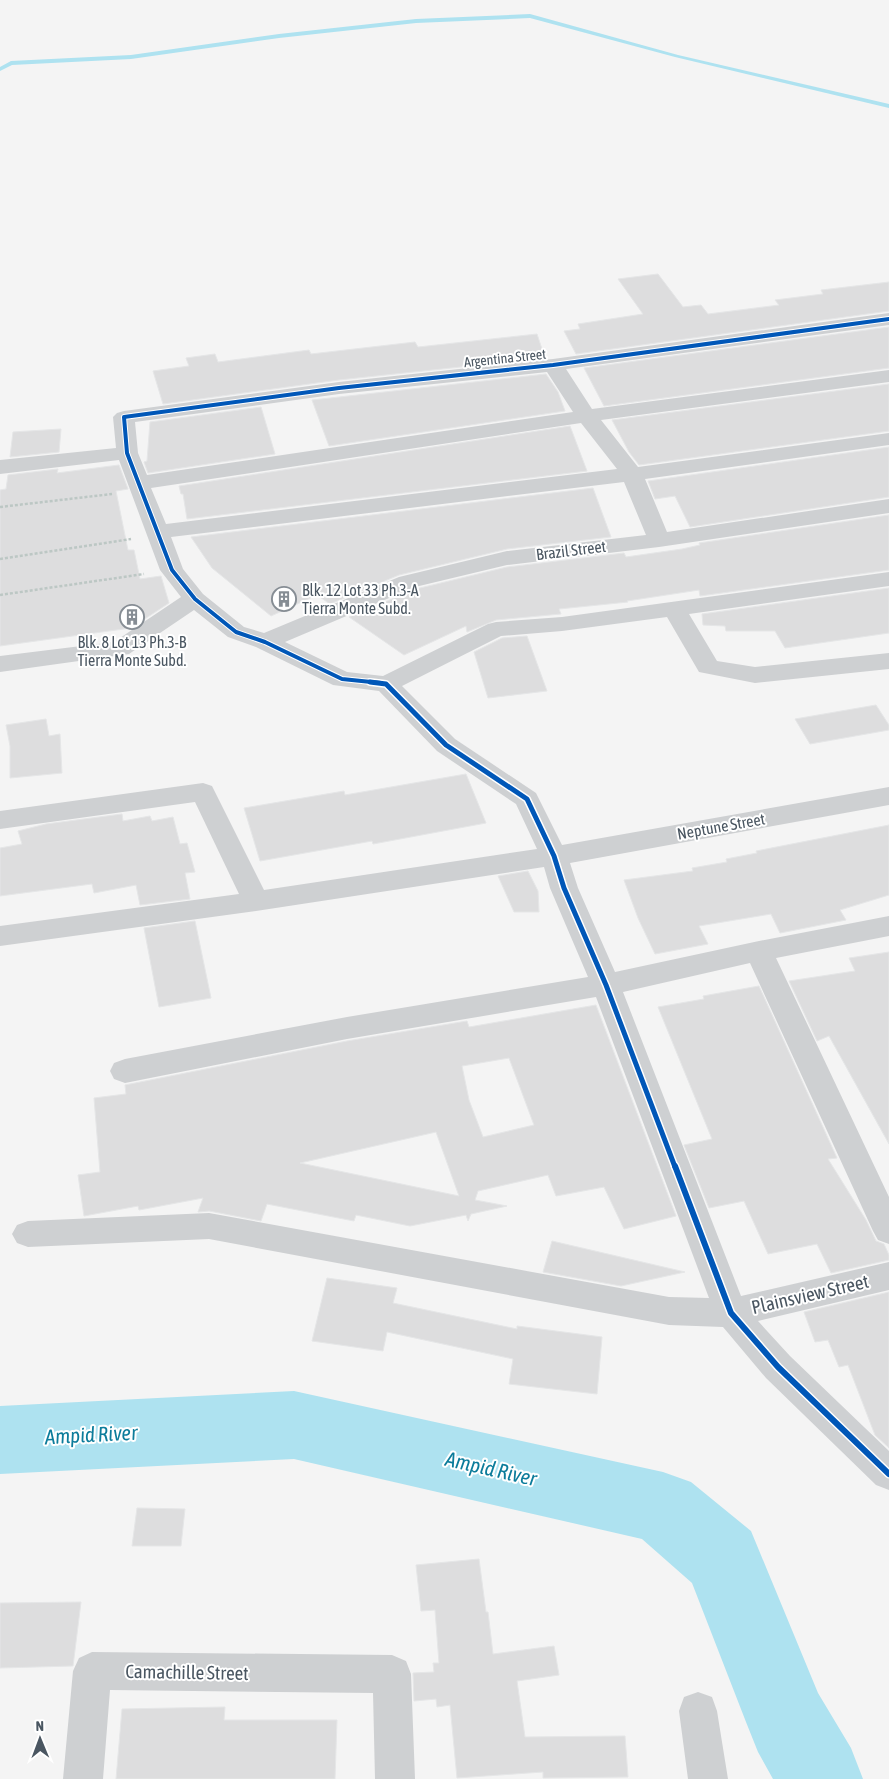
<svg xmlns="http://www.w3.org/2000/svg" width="889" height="1779" viewBox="0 0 889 1779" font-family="'Asap Condensed',sans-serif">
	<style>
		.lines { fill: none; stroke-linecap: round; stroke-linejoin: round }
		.stream { fill: #aee2f0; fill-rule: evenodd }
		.river { fill: #aee2f0; fill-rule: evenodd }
		.building { fill: #ddddde; stroke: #e5e6e7; fill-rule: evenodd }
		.path { stroke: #bcc7c4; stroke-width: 2.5; stroke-dasharray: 3 2; stroke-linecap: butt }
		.minor { fill: #ced0d2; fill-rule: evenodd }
		.cycleway-far2-casing { stroke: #fff; stroke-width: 6 }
		.cycleway-far1-casing { stroke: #fff; stroke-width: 8 }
		.cycleway-casing { stroke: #fff; stroke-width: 9 }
		.cycleway-far2 { stroke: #0057b8; stroke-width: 4 }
		.cycleway-far1 { stroke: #0057b8; stroke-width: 5 }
		.cycleway { stroke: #0057b8; stroke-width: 6 }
		.labels { text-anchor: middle; stroke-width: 4; stroke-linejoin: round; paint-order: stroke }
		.far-street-label { font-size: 14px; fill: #4a5661; stroke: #fff }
		.street-label { font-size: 16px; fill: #4a5661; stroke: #fff }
		.poi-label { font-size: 16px; fill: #4a5661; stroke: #fff; text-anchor: start }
		.near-street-label { font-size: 19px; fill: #4a5661; stroke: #fff }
		.near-water-label { font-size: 21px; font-style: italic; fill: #0c7c9b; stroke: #fff }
	</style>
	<rect width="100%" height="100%" fill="#f4f4f4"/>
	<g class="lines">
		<path class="stream" d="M 530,14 L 678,55 L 889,104 L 889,108 L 675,57 L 530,18 L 416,23 L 279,38 L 131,59 L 12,65 L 0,71 L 0,67 L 11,61 L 131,55 L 279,34 L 416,19 Z"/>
		<path class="river" d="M 294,1391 L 663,1472 L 691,1482 L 751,1531 L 818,1693 L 851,1748 L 863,1779 L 773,1779 L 758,1752 L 746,1722 L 692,1583 L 642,1539 L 294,1459 L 0,1474 L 0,1406 Z"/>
	</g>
	<path class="building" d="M 658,274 L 683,307 L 701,305 L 708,314 L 779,305 L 775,300 L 823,294 L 821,290 L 889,282 L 889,311 L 576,354 L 564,331 L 580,329 L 578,324 L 643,314 L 618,279 Z
		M 889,327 L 889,368 L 604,406 L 584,368 Z
		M 537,334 L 545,358 L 339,380 L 163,404 L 153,371 L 189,366 L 186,358 L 215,354 L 218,362 L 309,350 L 311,354 L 415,342 L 418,347 Z
		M 546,374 L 558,392 L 565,411 L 329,446 L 312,400 Z
		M 889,384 L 889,431 L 639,465 L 629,452 L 612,420 Z
		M 261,407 L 275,454 L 148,473 L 144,462 L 147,461 L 150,422 Z
		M 570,426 L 587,471 L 187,519 L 183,494 L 181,494 L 179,486 Z
		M 61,429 L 59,452 L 10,457 L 13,432 Z
		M 889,447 L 889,497 L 690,527 L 675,496 L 655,499 L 648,481 Z
		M 119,465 L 128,489 L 116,491 L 128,550 L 134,550 L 140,579 L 161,576 L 169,603 L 131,628 L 0,646 L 0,490 L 6,489 L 8,475 L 58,469 L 57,473 Z
		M 593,488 L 611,537 L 507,549 L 399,575 L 330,604 L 317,595 L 271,616 L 212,568 L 191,537 Z
		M 889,515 L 889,570 L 700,596 L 699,590 L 627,601 L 628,602 L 559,609 L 561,614 L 496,620 L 467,632 L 466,626 L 404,655 L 349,617 L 416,589 L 507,567 L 624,553 L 626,557 L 682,549 L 700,545 L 699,543 Z
		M 889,588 L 889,633 L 785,648 L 775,631 L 726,631 L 725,626 L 703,625 L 702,614 Z
		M 527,636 L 547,691 L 488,698 L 474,652 L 502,638 Z
		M 876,705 L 889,725 L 889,730 L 810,744 L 795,719 Z
		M 46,719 L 49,736 L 60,734 L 62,773 L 10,778 L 10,746 L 6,725 Z
		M 466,774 L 486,823 L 373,844 L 372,841 L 260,861 L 244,808 L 344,791 L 345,795 Z
		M 122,814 L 123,821 L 150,816 L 152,821 L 173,817 L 180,844 L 187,843 L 195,872 L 185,873 L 190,899 L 140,905 L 136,885 L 94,893 L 92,884 L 0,896 L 0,848 L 22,844 L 18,831 L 46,824 Z
		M 889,825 L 889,895 L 840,910 L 846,920 L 780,933 L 771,914 L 699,926 L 708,944 L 655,954 L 638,918 L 624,880 L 693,871 L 692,868 L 727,862 L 726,859 L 757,853 L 756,851 Z
		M 528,871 L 538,891 L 539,912 L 514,912 L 498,876 Z
		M 195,921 L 211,998 L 159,1007 L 144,928 Z
		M 889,952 L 889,1144 L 829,1036 L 817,1041 L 789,981 L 855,971 L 849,958 Z
		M 759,986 L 837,1158 L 828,1159 L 866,1220 L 876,1241 L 884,1244 L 889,1255 L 889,1260 L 831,1273 L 817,1244 L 768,1254 L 744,1201 L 709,1208 L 684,1145 L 712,1139 L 658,1007 L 704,999 L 703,996 Z
		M 596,1005 L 676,1216 L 624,1229 L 604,1187 L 556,1196 L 548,1175 L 478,1191 L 475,1200 L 507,1206 L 471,1214 L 468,1221 L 466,1215 L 410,1226 L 356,1215 L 354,1221 L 267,1204 L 261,1221 L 209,1211 L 198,1212 L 203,1198 L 139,1210 L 138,1206 L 84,1216 L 78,1175 L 100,1172 L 94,1098 L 126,1094 L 125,1085 L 347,1041 L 467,1021 L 469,1027 ZM 509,1058 L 534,1125 L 483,1137 L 469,1100 L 462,1066 ZM 436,1132 L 459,1196 L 300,1163 Z
		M 552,1241 L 685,1272 L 621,1286 L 543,1272 Z
		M 327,1278 L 397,1288 L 393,1303 L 517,1329 L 517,1326 L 602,1337 L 597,1394 L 509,1384 L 513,1359 L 387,1332 L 383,1351 L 312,1341 Z
		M 889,1292 L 889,1448 L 875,1435 L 848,1365 L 839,1367 L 828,1340 L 815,1342 L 804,1312 Z
		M 137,1508 L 185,1509 L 181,1546 L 132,1546 Z
		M 479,1559 L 486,1612 L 488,1612 L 493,1654 L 554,1646 L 559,1675 L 517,1681 L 525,1737 L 625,1736 L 628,1777 L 543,1778 L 543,1772 L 457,1778 L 450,1705 L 437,1707 L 436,1699 L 414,1701 L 413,1673 L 434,1672 L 433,1663 L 439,1663 L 435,1610 L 421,1611 L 416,1565 Z
		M 81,1602 L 73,1666 L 0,1668 L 0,1603 Z
		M 225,1707 L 224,1720 L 337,1720 L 335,1779 L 116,1779 L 122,1709 Z"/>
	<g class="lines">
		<path class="path" d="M 0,507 L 112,494
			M 0,559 L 131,539
			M 0,595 L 144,574"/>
		<path class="minor" d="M 889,313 L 889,325 L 566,369 L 592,409 L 889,370 L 889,382 L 601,420 L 638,467 L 889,433 L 889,445 L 645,479 L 667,532 L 889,499 L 889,513 L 659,547 L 507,565 L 415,587 L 285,642 L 347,672 L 383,676 L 488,624 L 496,622 L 562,617 L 889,572 L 889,586 L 689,614 L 717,661 L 755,667 L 889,653 L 889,669 L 755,683 L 699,672 L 667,617 L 562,631 L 501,636 L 402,686 L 455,739 L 536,793 L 562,845 L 889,787 L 889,805 L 570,863 L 578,888 L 615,972 L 759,941 L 889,916 L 889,936 L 776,958 L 889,1197 L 889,1244 L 878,1240 L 873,1231 L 750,963 L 623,992 L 741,1296 L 889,1262 L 889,1290 L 758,1321 L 790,1356 L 889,1451 L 889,1490 L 876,1485 L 766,1378 L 723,1327 L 669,1325 L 209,1239 L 28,1247 L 17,1243 L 12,1234 L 17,1225 L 28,1221 L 209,1213 L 669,1297 L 709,1298 L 596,997 L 347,1039 L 125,1083 L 114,1079 L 110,1071 L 114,1063 L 125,1059 L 347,1017 L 588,977 L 550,888 L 544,867 L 256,911 L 0,946 L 0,926 L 239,894 L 195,802 L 0,829 L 0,811 L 203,783 L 212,786 L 264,890 L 537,849 L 516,804 L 437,751 L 379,691 L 333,685 L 256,647 L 228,637 L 194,610 L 129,654 L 0,672 L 0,656 L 114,642 L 181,597 L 160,570 L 119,460 L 0,474 L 0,460 L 116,448 L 113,417 L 117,413 L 124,411 L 339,382 L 553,359 ZM 547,372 L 573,412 L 147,475 L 138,453 L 135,422 L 339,394 ZM 581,423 L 617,469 L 166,524 L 151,488 ZM 624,482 L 646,535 L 507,551 L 399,577 L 264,633 L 244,627 L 203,594 L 183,569 L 171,537 Z
			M 92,1652 L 392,1655 L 406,1661 L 411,1674 L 415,1779 L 375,1779 L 373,1693 L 110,1690 L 103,1779 L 63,1779 L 73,1671 L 79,1658 Z
			M 698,1692 L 712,1697 L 717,1711 L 728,1779 L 688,1779 L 679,1711 L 684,1697 Z"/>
		<defs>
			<path id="cycleway-far2" d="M 381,683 L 342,679 L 265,642 L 236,632 L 195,599 L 172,570 L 127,453 L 124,417 L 339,388 L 553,365 L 889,319"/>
			<path id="cycleway-far1" d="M 370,682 L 386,684 L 446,745 L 527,799 L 554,856 L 564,888 L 606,985 L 675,1167"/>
			<path id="cycleway" d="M 675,1166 L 731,1313 L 778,1367 L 889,1474"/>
		</defs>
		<use href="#cycleway-far2" class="cycleway-far2-casing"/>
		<use href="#cycleway-far1" class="cycleway-far1-casing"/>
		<use href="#cycleway" class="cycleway-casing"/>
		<use href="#cycleway-far2" class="cycleway-far2"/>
		<use href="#cycleway-far1" class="cycleway-far1"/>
		<use href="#cycleway" class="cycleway"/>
	</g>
	<defs>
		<symbol id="building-ring" viewBox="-11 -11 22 22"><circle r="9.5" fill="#fff" stroke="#868d94" stroke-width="1.5"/><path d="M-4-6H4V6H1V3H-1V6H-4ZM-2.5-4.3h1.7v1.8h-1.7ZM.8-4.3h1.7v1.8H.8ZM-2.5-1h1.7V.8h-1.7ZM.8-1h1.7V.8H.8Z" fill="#868d94"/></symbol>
	</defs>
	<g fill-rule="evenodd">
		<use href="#building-ring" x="270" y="585" width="28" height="28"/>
		<use href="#building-ring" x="118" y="603" width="28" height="28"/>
	</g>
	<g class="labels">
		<g class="far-street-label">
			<text transform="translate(505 358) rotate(-6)" y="5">Argentina Street</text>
		</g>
		<g class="street-label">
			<text transform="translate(571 550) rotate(-7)" y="6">Brazil Street</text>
			<text transform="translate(721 826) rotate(-10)" y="6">Neptune Street</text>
		</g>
		<g class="poi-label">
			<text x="302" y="596">Blk. 12 Lot 33 Ph.3-A<tspan x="302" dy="18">Tierra Monte Subd.</tspan></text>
			<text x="132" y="648" text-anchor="middle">Blk. 8 Lot 13 Ph.3-B<tspan x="132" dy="18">Tierra Monte Subd.</tspan></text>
		</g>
		<g class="near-street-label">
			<text transform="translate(810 1294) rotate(-13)" y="7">Plainsview Street</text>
			<text transform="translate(187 1672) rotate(1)" y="7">Camachille Street</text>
		</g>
		<g class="near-water-label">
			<text transform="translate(91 1435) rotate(-3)" y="7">Ampid River</text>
			<text transform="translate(491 1469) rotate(13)" y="7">Ampid River</text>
		</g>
	</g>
	<g transform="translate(40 1739) rotate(359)" stroke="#ffffff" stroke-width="4" paint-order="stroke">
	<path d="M0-4L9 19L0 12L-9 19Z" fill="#4a5661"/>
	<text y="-8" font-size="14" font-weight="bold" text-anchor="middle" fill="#4a5661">N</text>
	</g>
</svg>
